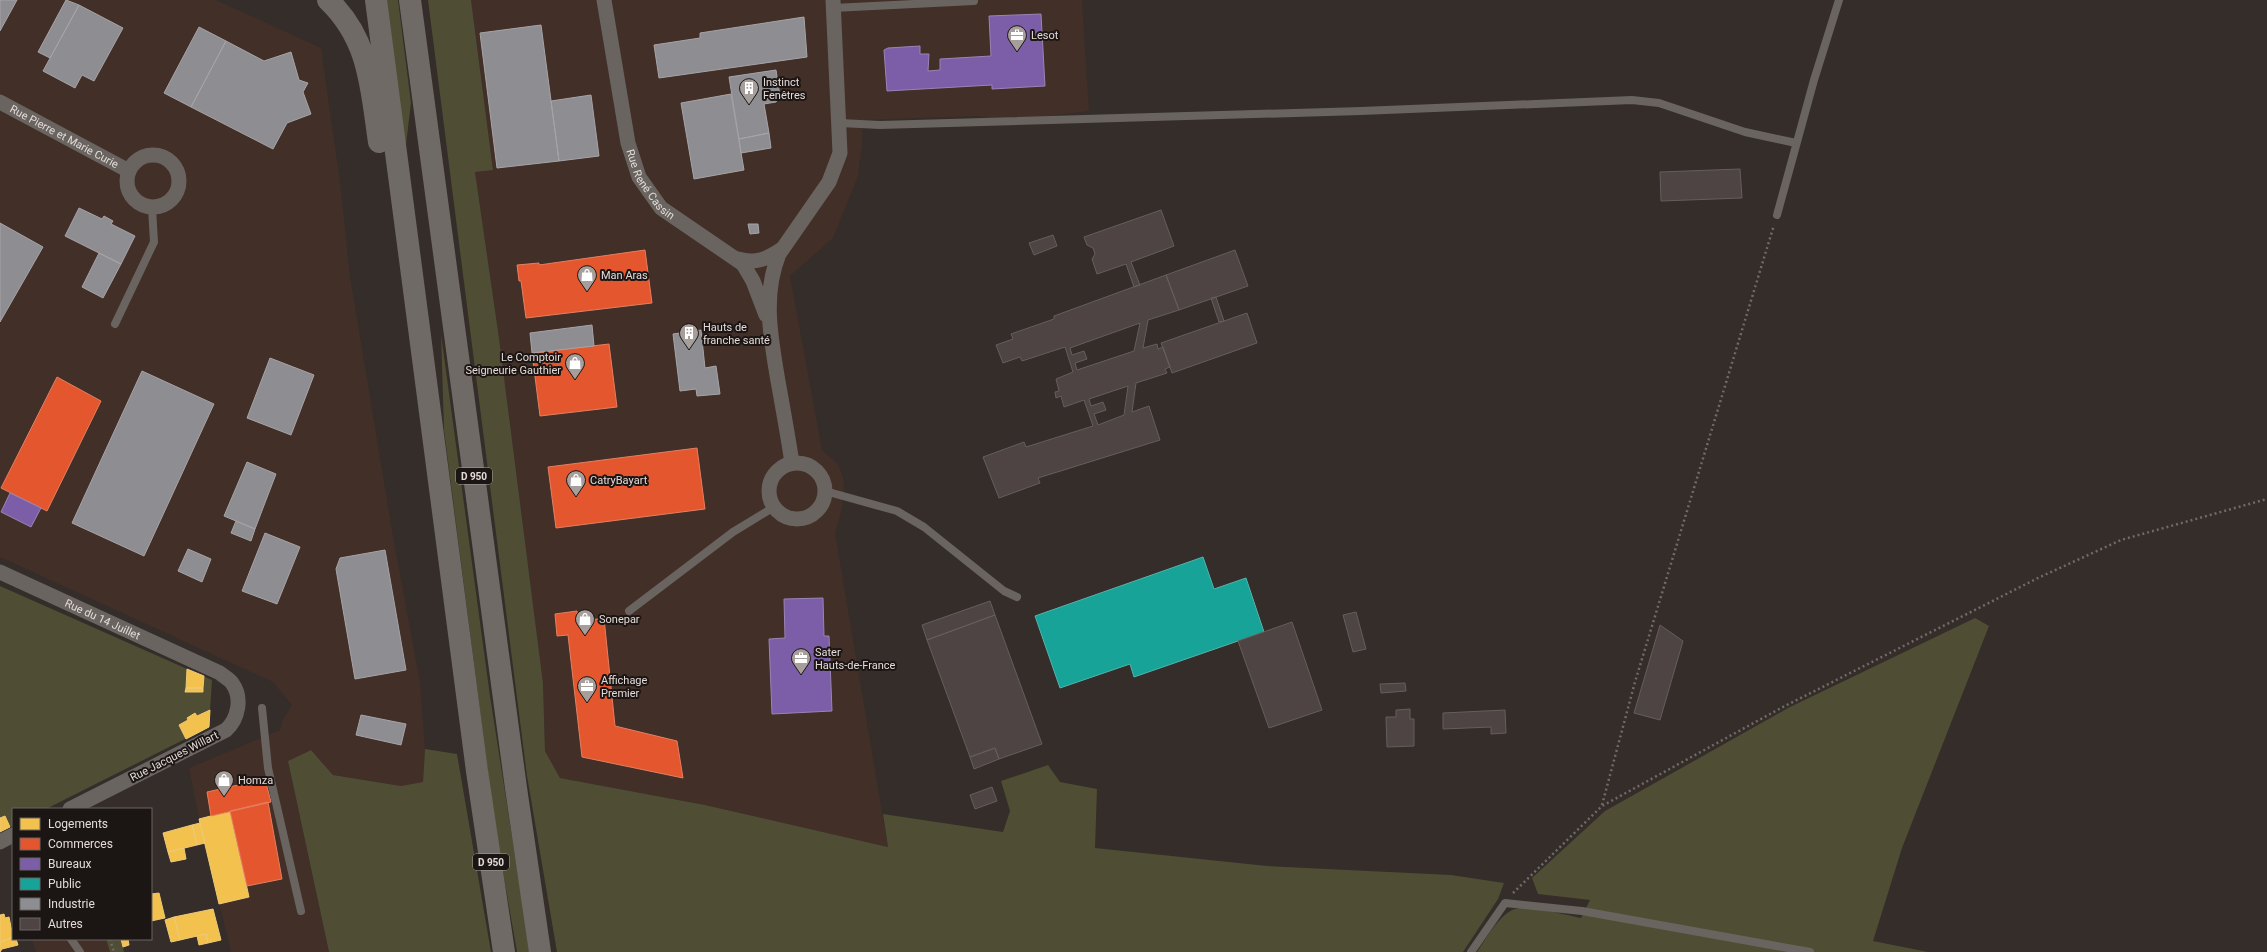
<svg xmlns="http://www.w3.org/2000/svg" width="2267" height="952" viewBox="0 0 2267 952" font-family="Roboto,sans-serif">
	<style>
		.built { fill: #412f28 }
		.green { fill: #4f4d33 }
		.homes { fill: #f2c14e; stroke: #eec977 }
		.shops { fill: #e4572e; stroke: #e47f61 }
		.offices { fill: #7b5ea7; stroke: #9a84b6 }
		.public { fill: #17a398; stroke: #54b4ab }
		.industry { fill: #8d8d92; stroke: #a7a4a7 }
		.building { fill: #4e4444; stroke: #645e5d; fill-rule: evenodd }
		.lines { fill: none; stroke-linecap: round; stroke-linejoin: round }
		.path { stroke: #706b68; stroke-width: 2.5; stroke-dasharray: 2 3; stroke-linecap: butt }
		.lane { stroke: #696460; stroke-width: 8 }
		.street { stroke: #696460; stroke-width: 15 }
		.highway { stroke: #706a66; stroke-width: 22 }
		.labels { text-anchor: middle; stroke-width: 4; stroke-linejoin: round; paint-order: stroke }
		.shield { fill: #1b1513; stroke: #a8a09d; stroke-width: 1 }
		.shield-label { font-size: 10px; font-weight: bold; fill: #e4dbd8 }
		.poi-label { font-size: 11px; fill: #e4dbd8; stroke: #1b1513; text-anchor: start }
		.street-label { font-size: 11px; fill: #e4dbd8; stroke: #1b1513 }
	</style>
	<rect width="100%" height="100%" fill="#342d2a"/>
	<path class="built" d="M 0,0 L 216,0 L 321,48 L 340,182 L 350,276 L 394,542 L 420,682 L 425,749 L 423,783 L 401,786 L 333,775 L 311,750 L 288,761 L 329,952 L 231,952 L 199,819 L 189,768 L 280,730 L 283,719 L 292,705 L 273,682 L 0,557 Z
		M 471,0 L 1082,0 L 1089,111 L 1008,121 L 977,116 L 863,120 L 862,145 L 858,176 L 833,238 L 790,276 L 822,450 L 838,464 L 843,477 L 844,490 L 841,513 L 835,533 L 888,847 L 705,805 L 560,778 L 545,751 L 543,683 L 499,338 L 475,172 L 493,169 Z
		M 32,939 L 106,939 L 110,952 L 36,952 Z"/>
	<path class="green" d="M 385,0 L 398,0 L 411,103 L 405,153 Z
		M 428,0 L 471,0 L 493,170 L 475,172 L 499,338 L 543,683 L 545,751 L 560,778 L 705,805 L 888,847 L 883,814 L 1003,832 L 1010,811 L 1001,781 L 1048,765 L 1060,782 L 1097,789 L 1095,848 L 1267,866 L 1451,875 L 1504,883 L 1498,899 L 1463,952 L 557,952 L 527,776 Z
		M 441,334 L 490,696 L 530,952 L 517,952 L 494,820 L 444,430 Z
		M 0,586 L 212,680 L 209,727 L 46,809 L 13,809 L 13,825 L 0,832 Z
		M 1975,618 L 1989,626 L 1902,848 L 1873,941 L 1928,952 L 1477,952 C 1486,939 1497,918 1512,910 C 1524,904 1567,915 1581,918 L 1590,900 L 1538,894 L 1532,878 L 1605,811 L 1790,707 Z
		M 425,749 L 457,754 L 491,952 L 329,952 L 288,761 L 311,750 L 333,775 L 401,786 L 423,782 Z
		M 106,939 L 121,939 L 124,952 L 110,952 Z"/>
	<path class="homes" d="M 187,669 L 204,676 L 203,688 L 186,688 Z
		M 186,688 L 203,688 L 203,692 L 185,692 Z
		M 210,710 L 209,727 L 186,739 L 179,725 L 188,720 L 187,718 L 195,713 L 197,716 Z
		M 230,811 L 249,897 L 219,904 L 199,819 Z
		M 5,816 L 10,827 L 0,832 L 0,818 Z
		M 200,823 L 205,843 L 197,845 L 192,825 Z
		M 192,825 L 197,845 L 168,852 L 163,833 Z
		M 184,848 L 186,859 L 171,862 L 168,852 Z
		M 159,893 L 165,918 L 151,921 L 151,894 Z
		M 213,909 L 221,940 L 208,943 L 206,934 L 180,940 L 174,917 Z
		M 4,914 L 5,918 L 9,917 L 13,937 L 0,942 L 0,915 Z
		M 174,917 L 180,940 L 171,942 L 165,920 Z
		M 206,934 L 208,943 L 199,945 L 197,936 Z
		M 13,937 L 16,939 L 18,945 L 2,949 L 0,952 L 0,942 Z
		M 121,939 L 128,939 L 129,945 L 123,947 Z"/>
	<path class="shops" d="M 645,250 L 652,303 L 526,318 L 521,281 L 519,281 L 517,265 L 539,263 L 539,265 Z
		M 609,344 L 617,407 L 540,416 L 532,353 Z
		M 57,377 L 101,401 L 47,511 L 1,488 Z
		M 697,448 L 705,509 L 556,528 L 548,467 Z
		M 577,611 L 578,622 L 604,618 L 615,726 L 677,741 L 683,778 L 582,757 L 568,635 L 557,636 L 555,614 Z
		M 265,779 L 271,802 L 211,816 L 207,792 Z
		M 268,802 L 282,879 L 247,886 L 230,811 Z"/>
	<path class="offices" d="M 1041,14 L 1045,86 L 992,89 L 992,85 L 887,91 L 884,50 L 888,48 L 920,46 L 920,54 L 929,54 L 928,71 L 940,70 L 940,59 L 991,56 L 989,16 Z
		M 10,493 L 41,508 L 31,527 L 1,512 Z
		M 823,598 L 824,636 L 829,636 L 832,711 L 772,714 L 769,639 L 785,638 L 784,599 Z"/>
	<path class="public" d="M 1203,557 L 1214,589 L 1246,578 L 1264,632 L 1134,677 L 1130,664 L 1060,688 L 1035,616 Z"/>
	<path class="industry" d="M 0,0 L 17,0 L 0,31 Z
		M 66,0 L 79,5 L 50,58 L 38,52 Z
		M 79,5 L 123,28 L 94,81 L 82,75 L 75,88 L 43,71 Z
		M 804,17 L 807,57 L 659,78 L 654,45 L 700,38 L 700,33 Z
		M 541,25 L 559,161 L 497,168 L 480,33 Z
		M 199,27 L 226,41 L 191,107 L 164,93 Z
		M 226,41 L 264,61 L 291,52 L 299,80 L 308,83 L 303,92 L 311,114 L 287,123 L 273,149 L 191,107 Z
		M 776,70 L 780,96 L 776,102 L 764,104 L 769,133 L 739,139 L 729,77 Z
		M 731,94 L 744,170 L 694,179 L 681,103 Z
		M 591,95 L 599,156 L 559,161 L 551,101 Z
		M 769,133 L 771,148 L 741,153 L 739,139 Z
		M 79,208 L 102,219 L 104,216 L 113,221 L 111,224 L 135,236 L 121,264 L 65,236 Z
		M 0,223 L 43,247 L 0,322 Z
		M 748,224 L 758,224 L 759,233 L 750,234 Z
		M 99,253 L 121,264 L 103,298 L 82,287 Z
		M 592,325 L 594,346 L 532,353 L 530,333 Z
		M 701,330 L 705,368 L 716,366 L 720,394 L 697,396 L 696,389 L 680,391 L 673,334 Z
		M 270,358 L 314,375 L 291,435 L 247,418 Z
		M 142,371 L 214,404 L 144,556 L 72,523 Z
		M 247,462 L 276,474 L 255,529 L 224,516 Z
		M 236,521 L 255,529 L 251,541 L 231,533 Z
		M 265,533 L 300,547 L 277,604 L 242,591 Z
		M 188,549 L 211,559 L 202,582 L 178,571 Z
		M 385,550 L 406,670 L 355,679 L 336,569 L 340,558 Z
		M 361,715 L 406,724 L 401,745 L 356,735 Z"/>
	<path class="building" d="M 1740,169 L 1742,198 L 1661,201 L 1660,172 Z
		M 1161,210 L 1174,246 L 1131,262 L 1140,285 L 1134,287 L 1126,264 L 1097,274 L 1092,259 L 1095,254 L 1093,248 L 1087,245 L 1084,237 Z
		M 1053,235 L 1057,246 L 1034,255 L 1029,243 Z
		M 1235,250 L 1248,286 L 1179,310 L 1166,275 Z
		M 1166,275 L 1179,310 L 1148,320 L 1143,348 L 1157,344 L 1158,349 L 1163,347 L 1170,367 L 1165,369 L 1167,373 L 1136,383 L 1132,412 L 1149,406 L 1160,440 L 1038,478 L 1040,483 L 999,498 L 983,457 L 1024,442 L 1026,447 L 1093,426 L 1084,400 L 1064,407 L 1061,396 L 1056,398 L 1055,392 L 1059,391 L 1056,379 L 1073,372 L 1065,347 L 1022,361 L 1020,357 L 1003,363 L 996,345 L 1013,339 L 1011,334 L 1054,319 L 1054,316 ZM 1140,323 L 1134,351 L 1077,370 L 1075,363 L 1087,359 L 1084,351 L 1072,355 L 1070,348 ZM 1128,386 L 1124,415 L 1098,425 L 1094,414 L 1106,410 L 1103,402 L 1091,406 L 1089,399 Z
		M 1216,297 L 1224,321 L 1219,322 L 1211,298 Z
		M 1247,313 L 1257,343 L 1172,373 L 1161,343 Z
		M 990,601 L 995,615 L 927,640 L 922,625 Z
		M 1356,612 L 1366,649 L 1353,652 L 1343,615 Z
		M 995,615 L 1042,744 L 999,759 L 995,748 L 970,757 L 927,640 Z
		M 1292,622 L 1322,710 L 1269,728 L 1238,641 Z
		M 1660,625 L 1683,641 L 1660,720 L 1634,713 Z
		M 1405,683 L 1406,691 L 1381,693 L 1380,684 Z
		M 1410,709 L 1410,719 L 1414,719 L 1414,746 L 1387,747 L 1386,717 L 1396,717 L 1396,710 Z
		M 1505,710 L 1506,733 L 1491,734 L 1491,727 L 1443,729 L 1443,713 Z
		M 995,748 L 999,759 L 974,769 L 970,757 Z
		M 992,787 L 997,801 L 975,809 L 970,795 Z"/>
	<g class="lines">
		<path class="path" d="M 1602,805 L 1635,682 L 1774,225
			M 1513,893 L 1602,806 L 1781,708 L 2038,578 L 2121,540 L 2267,499
			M 110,939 L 114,952"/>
		<path class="lane" d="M 833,8 L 974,1
			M 840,123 L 880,125 L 1361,111 L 1632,100 L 1659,103 L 1745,132 L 1796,143
			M 1777,215 L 1814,80 L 1839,0
			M 115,324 L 154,242 L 152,208
			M 825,491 L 897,511 L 924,527 L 1004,591 L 1017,597
			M 629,611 L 733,532 L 774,507
			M 262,708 L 268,768 L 301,911
			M 71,939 L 80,952
			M 1471,952 L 1505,903 L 1582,911 L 1810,952"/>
		<g class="street">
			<path id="s1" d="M 604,0 L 628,143 L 639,177 L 661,208 L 743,264 L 753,281 L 766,315"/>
			<path id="s2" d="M 0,102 L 129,171"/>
			<circle cx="153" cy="181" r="26"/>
			<path d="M 738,259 C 756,264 767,259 782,249"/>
			<path d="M 792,463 C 788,436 783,409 778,381 C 771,339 762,296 779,254 L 829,182 L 840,153 L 833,0"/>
			<circle cx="797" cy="491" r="28"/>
			<path id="s3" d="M 0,572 L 220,673 C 223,676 229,679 232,683 C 243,698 238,719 226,730 L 70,809"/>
			<path d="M 0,842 L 13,835"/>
		</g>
		<path class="highway" d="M 328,0 C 370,40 371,88 379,142
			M 376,0 L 477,771 L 504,952
			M 410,0 L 516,788 L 540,952"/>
	</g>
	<defs>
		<symbol id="office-pin" viewBox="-11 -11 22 30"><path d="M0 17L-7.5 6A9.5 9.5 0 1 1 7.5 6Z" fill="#a69e9b" stroke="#1b1513"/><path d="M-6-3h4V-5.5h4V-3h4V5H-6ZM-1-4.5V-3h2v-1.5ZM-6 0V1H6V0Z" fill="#fff"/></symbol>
		<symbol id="building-pin" viewBox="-11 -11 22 30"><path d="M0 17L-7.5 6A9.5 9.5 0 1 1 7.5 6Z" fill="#a69e9b" stroke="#1b1513"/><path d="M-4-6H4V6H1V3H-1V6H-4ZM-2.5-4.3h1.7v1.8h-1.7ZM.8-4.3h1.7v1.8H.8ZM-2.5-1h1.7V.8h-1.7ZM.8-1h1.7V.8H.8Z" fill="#fff"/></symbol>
		<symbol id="shop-pin" viewBox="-11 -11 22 30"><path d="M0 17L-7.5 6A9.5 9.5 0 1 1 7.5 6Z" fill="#a69e9b" stroke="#1b1513"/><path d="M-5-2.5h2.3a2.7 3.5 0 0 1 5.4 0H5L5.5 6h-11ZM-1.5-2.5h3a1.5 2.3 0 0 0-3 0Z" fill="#fff"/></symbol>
	</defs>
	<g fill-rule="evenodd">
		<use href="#office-pin" x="1006" y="24" width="22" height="30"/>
		<use href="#building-pin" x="738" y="77" width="22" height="30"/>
		<use href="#shop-pin" x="576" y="264" width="22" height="30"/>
		<use href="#building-pin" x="678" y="322" width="22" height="30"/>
		<use href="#shop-pin" x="564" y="352" width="22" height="30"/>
		<use href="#shop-pin" x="565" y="469" width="22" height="30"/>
		<use href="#shop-pin" x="574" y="608" width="22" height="30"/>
		<use href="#office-pin" x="790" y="647" width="22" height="30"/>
		<use href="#office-pin" x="576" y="675" width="22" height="30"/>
		<use href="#shop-pin" x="213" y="769" width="22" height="30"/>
	</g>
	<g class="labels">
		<g class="shield">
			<rect x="456" y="468" width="36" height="16" rx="3"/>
			<rect x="473" y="854" width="36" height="16" rx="3"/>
		</g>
		<g class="shield-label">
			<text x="474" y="480">D 950</text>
			<text x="491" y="866">D 950</text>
		</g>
		<g class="poi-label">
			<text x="1031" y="39">Lesot</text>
			<text x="763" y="86">Instinct<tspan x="763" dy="13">Fenêtres</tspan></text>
			<text x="601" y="279">Man Aras</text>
			<text x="703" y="331">Hauts de<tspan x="703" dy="13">franche santé</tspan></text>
			<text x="561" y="361" text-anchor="end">Le Comptoir<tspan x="561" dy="13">Seigneurie Gauthier</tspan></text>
			<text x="590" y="484">CatryBayart</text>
			<text x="599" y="623">Sonepar</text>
			<text x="815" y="656">Sater<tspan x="815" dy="13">Hauts-de-France</tspan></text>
			<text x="601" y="684">Affichage<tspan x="601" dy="13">Premier</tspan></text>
			<text x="238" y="784">Homza</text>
		</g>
		<g class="street-label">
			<text dy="4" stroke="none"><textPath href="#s2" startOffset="73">Rue Pierre et Marie Curie</textPath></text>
			<text dy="4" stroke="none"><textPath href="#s1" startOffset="193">Rue René Cassin</textPath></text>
			<text dy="4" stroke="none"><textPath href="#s3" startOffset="113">Rue du 14 Juillet</textPath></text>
			<text transform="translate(174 756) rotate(-27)" y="4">Rue Jacques Willart</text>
		</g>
	</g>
	<rect x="12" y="808" width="140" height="132" fill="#1b1513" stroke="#6b6462"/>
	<rect x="20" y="818" width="20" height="12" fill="#f2c14e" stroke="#6b6462"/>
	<text x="48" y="828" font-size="12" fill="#e4dbd8">Logements</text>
	<rect x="20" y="838" width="20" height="12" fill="#e4572e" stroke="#6b6462"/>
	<text x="48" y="848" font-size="12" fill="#e4dbd8">Commerces</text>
	<rect x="20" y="858" width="20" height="12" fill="#7b5ea7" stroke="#6b6462"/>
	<text x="48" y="868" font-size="12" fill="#e4dbd8">Bureaux</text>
	<rect x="20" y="878" width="20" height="12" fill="#17a398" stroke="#6b6462"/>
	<text x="48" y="888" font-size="12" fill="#e4dbd8">Public</text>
	<rect x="20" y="898" width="20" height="12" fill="#8d8d92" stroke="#6b6462"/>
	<text x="48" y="908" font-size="12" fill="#e4dbd8">Industrie</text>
	<rect x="20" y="918" width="20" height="12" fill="#4e4444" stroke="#6b6462"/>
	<text x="48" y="928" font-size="12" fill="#e4dbd8">Autres</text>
</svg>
